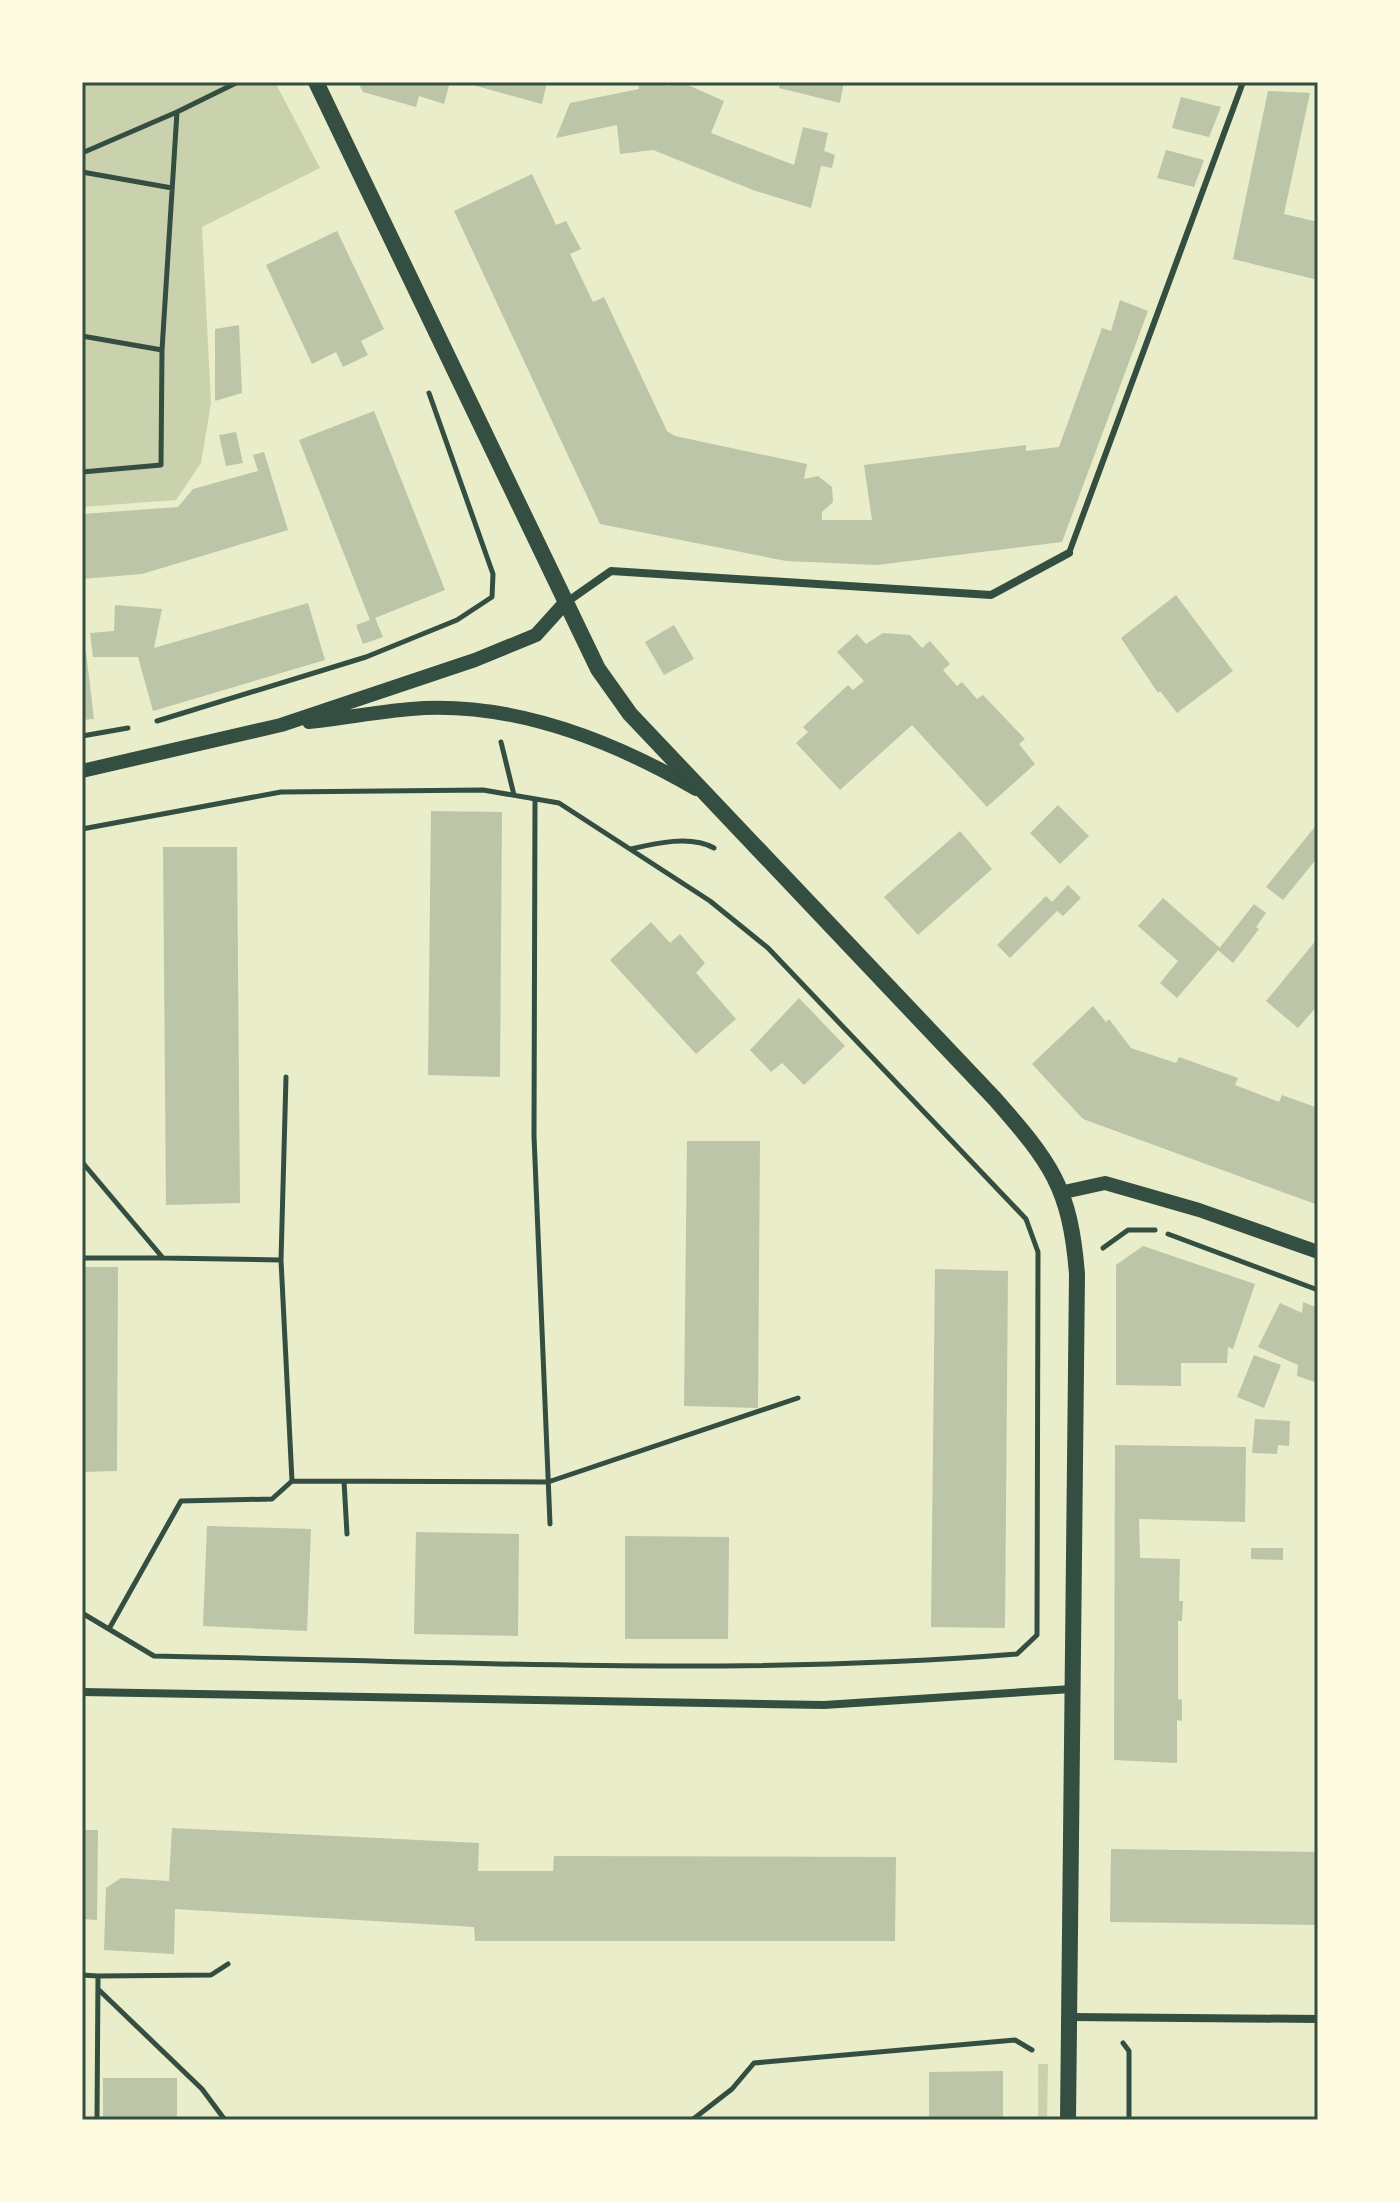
<svg xmlns="http://www.w3.org/2000/svg" width="1400" height="2202" viewBox="0 0 1400 2202" font-family="'IBM Plex Sans',sans-serif">
	<style>
		.green { fill: #cad2ad }
		.building { fill: #bcc5a7 }
		.lines { fill: none; stroke-linecap: round; stroke-linejoin: round }
		.path { stroke: #344e41; stroke-width: 5 }
		.service { stroke: #344e41; stroke-width: 6 }
		.minor { stroke: #344e41; stroke-width: 8 }
		.tertiary { stroke: #344e41; stroke-width: 14 }
		.secondary { stroke: #344e41; stroke-width: 16 }
		.neatline { fill: none; stroke: #344e41; stroke-width: 3 }
	</style>
	<rect width="100%" height="100%" fill="#e9edc9"/>
	<path class="green" d="M 82,82 L 275,82 L 320,168 L 202,227 L 211,403 L 201,463 L 176,500 L 82,507 Z
		M 1038,2064 L 1048,2064 L 1047,2120 L 1038,2120 Z"/>
	<path class="building" d="M 358,82 L 450,82 L 444,104 L 419,96 L 416,107 L 363,92 Z
		M 462,82 L 547,82 L 542,104 Z
		M 638,82 L 669,86 L 681,82 L 724,101 L 711,133 L 794,165 L 803,127 L 828,133 L 824,151 L 835,155 L 832,168 L 821,166 L 811,208 L 753,190 L 653,150 L 620,154 L 617,125 L 556,138 L 570,103 L 639,89 Z
		M 780,82 L 844,82 L 840,103 L 779,88 Z
		M 1268,91 L 1310,93 L 1284,214 L 1318,222 L 1318,280 L 1233,259 Z
		M 1181,97 L 1221,107 L 1209,137 L 1172,128 Z
		M 1166,150 L 1204,160 L 1194,187 L 1157,178 Z
		M 532,174 L 556,225 L 566,221 L 581,249 L 570,254 L 593,302 L 604,297 L 667,431 L 675,436 L 807,464 L 804,479 L 818,476 L 832,487 L 833,502 L 822,512 L 822,520 L 872,520 L 864,465 L 1026,445 L 1026,451 L 1059,447 L 1102,328 L 1111,331 L 1120,300 L 1148,311 L 1062,542 L 877,565 L 786,561 L 600,524 L 454,211 Z
		M 337,231 L 384,329 L 361,341 L 368,355 L 343,367 L 336,352 L 312,364 L 266,265 Z
		M 239,325 L 242,393 L 215,401 L 215,329 Z
		M 374,411 L 445,590 L 375,618 L 383,637 L 363,644 L 356,625 L 370,620 L 299,440 Z
		M 236,432 L 243,463 L 226,466 L 219,435 Z
		M 264,452 L 288,530 L 142,574 L 82,579 L 82,514 L 178,507 L 193,489 L 258,471 L 253,455 Z
		M 1176,595 L 1233,671 L 1177,713 L 1160,691 L 1158,693 L 1121,638 Z
		M 308,603 L 325,660 L 153,711 L 138,657 L 93,657 L 90,633 L 114,631 L 115,605 L 162,609 L 154,648 Z
		M 674,625 L 694,659 L 664,675 L 645,642 Z
		M 883,633 L 910,635 L 922,648 L 930,641 L 950,664 L 943,670 L 957,686 L 962,682 L 977,699 L 983,695 L 1025,739 L 1019,744 L 1035,764 L 987,807 L 912,725 L 840,790 L 796,743 L 808,732 L 803,727 L 848,685 L 853,690 L 864,681 L 837,652 L 857,634 L 866,644 Z
		M 82,652 L 86,652 L 94,719 L 82,720 Z
		M 1058,805 L 1089,836 L 1060,864 L 1030,833 Z
		M 431,811 L 502,812 L 500,1077 L 428,1075 Z
		M 1318,823 L 1318,857 L 1283,900 L 1266,887 Z
		M 960,831 L 992,869 L 918,935 L 884,897 Z
		M 163,847 L 237,847 L 240,1203 L 166,1205 Z
		M 1068,885 L 1081,898 L 1063,916 L 1057,911 L 1010,958 L 997,945 L 1046,896 L 1052,902 Z
		M 1163,898 L 1220,948 L 1177,998 L 1160,983 L 1178,961 L 1138,926 Z
		M 1254,904 L 1266,913 L 1256,927 L 1259,929 L 1233,963 L 1218,950 Z
		M 651,922 L 670,943 L 680,934 L 705,963 L 696,973 L 736,1019 L 696,1054 L 610,960 Z
		M 1318,938 L 1318,1005 L 1298,1028 L 1266,1001 Z
		M 799,998 L 845,1046 L 804,1085 L 782,1063 L 771,1072 L 750,1050 Z
		M 1093,1006 L 1106,1022 L 1109,1019 L 1131,1048 L 1176,1063 L 1179,1057 L 1238,1078 L 1235,1085 L 1279,1102 L 1282,1095 L 1318,1108 L 1318,1205 L 1083,1119 L 1032,1064 Z
		M 687,1141 L 760,1141 L 758,1408 L 684,1406 Z
		M 1143,1246 L 1255,1284 L 1233,1349 L 1228,1347 L 1227,1363 L 1181,1363 L 1181,1386 L 1116,1385 L 1116,1265 Z
		M 82,1267 L 118,1267 L 117,1471 L 82,1472 Z
		M 935,1269 L 1008,1271 L 1005,1628 L 931,1627 Z
		M 1303,1302 L 1318,1308 L 1318,1383 L 1297,1376 L 1298,1365 L 1258,1347 L 1280,1303 L 1302,1313 Z
		M 1254,1355 L 1281,1365 L 1264,1408 L 1237,1397 Z
		M 1255,1419 L 1290,1421 L 1289,1446 L 1278,1445 L 1277,1454 L 1252,1453 Z
		M 1115,1445 L 1246,1447 L 1245,1522 L 1139,1519 L 1140,1558 L 1180,1559 L 1179,1601 L 1183,1601 L 1182,1621 L 1178,1621 L 1178,1699 L 1182,1700 L 1182,1721 L 1177,1720 L 1177,1763 L 1114,1760 Z
		M 207,1526 L 311,1529 L 307,1631 L 203,1626 Z
		M 416,1532 L 519,1534 L 518,1636 L 414,1634 Z
		M 625,1536 L 729,1537 L 728,1639 L 625,1639 Z
		M 1251,1548 L 1283,1548 L 1283,1560 L 1251,1559 Z
		M 172,1828 L 479,1843 L 478,1871 L 553,1871 L 554,1856 L 896,1857 L 895,1941 L 475,1941 L 474,1927 L 175,1909 L 174,1954 L 104,1950 L 106,1888 L 121,1878 L 169,1881 Z
		M 82,1830 L 98,1830 L 97,1920 L 82,1919 Z
		M 1111,1849 L 1318,1852 L 1318,1925 L 1110,1922 Z
		M 1003,2071 L 1003,2120 L 929,2120 L 929,2072 Z
		M 103,2078 L 177,2078 L 177,2120 L 103,2120 Z"/>
	<g class="lines">
		<path class="path" d="M 82,153 L 177,112
			M 82,172 L 172,188
			M 82,336 L 162,350 L 177,112 L 238,82
			M 82,472 L 161,465 L 162,350
			M 157,721 L 366,657 L 457,620 L 492,597 L 493,574 L 429,393
			M 82,736 L 128,728
			M 501,742 L 514,795
			M 535,799 L 534,1136 L 550,1524
			M 82,829 L 281,792 L 483,790 L 559,803 L 710,901 L 768,948 L 1026,1219 L 1038,1252 L 1037,1635 L 1017,1654 C 730,1677 441,1661 154,1656 L 82,1613
			M 631,849 C 656,843 691,835 714,848
			M 82,1162 L 163,1258 L 281,1260
			M 1168,1234 L 1318,1290
			M 1103,1248 L 1128,1230 L 1155,1230
			M 82,1258 L 163,1258
			M 292,1481 L 548,1482 L 798,1398
			M 344,1481 L 347,1534
			M 109,1629 L 181,1501 L 272,1499 L 292,1481 L 281,1260 L 286,1077
			M 82,1975 L 98,1976 L 97,2120
			M 98,1976 L 211,1975 L 228,1964
			M 99,1990 L 202,2089 L 225,2120
			M 1123,2043 L 1129,2051 L 1129,2120
			M 692,2120 L 732,2089 L 754,2063 L 1015,2040 L 1032,2050"/>
		<path class="service" d="M 1069,553 L 1243,82"/>
		<path class="minor" d="M 564,604 L 611,571 L 991,595 L 1069,553
			M 82,1692 L 824,1705 L 1072,1689
			M 1070,2017 L 1318,2019"/>
		<path class="tertiary" d="M 309,722 C 347,718 386,710 424,708 C 520,704 615,742 696,789
			M 82,771 L 281,725 L 475,660 L 536,635 L 564,604
			M 1064,1192 L 1105,1183 L 1199,1210 L 1318,1252"/>
		<path class="secondary" d="M 316,82 L 598,669 L 630,714 L 995,1099 C 1051,1163 1070,1187 1077,1274 L 1068,2120"/>
	</g>
	<rect width="1400" height="2202" fill="none" stroke="#fefae0" stroke-width="168"/>
	<rect x="84" y="84" width="1232" height="2034" class="neatline"/>
</svg>
